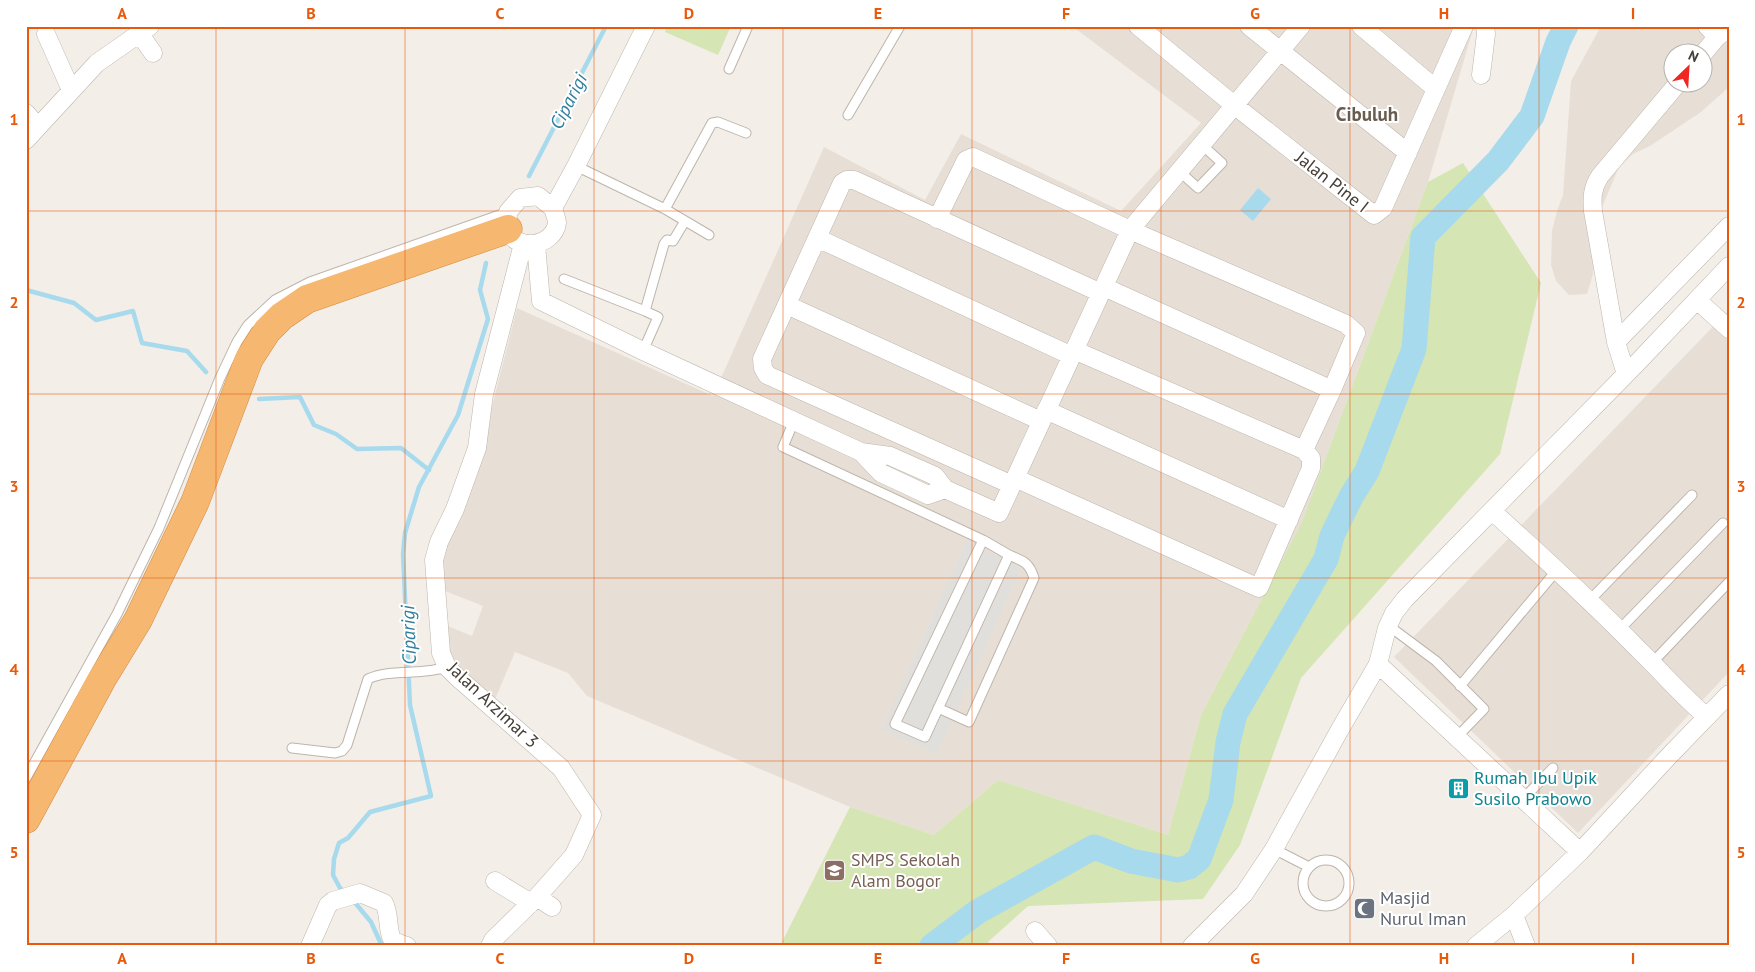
<svg xmlns="http://www.w3.org/2000/svg" width="1755" height="972" viewBox="0 0 1755 972" font-family="'PT Sans',sans-serif">
	<style>
		.residential { fill: #e7dfd6; fill-rule: evenodd }
		.green { fill: #d5e5b3 }
		.parking { fill: #e1dfdc }
		.water { fill: #a7daed }
		.lines { fill: none; stroke-linecap: round; stroke-linejoin: round }
		.stream { stroke: #a7daed; stroke-width: 4.5 }
		.river { stroke: #a7daed; stroke-width: 25 }
		.service-casing { stroke: #beb5ab; stroke-width: 11 }
		.minor-casing { stroke: #beb5ab; stroke-width: 19 }
		.motorway-casing { stroke: #d58a40; stroke-width: 29 }
		.service { stroke: #fff; stroke-width: 9 }
		.minor { stroke: #fff; stroke-width: 18 }
		.motorway { stroke: #f6b770; stroke-width: 28 }
		.grid { fill: none; stroke: #e8590c; stroke-width: 1; stroke-opacity: 0.55 }
		.labels { text-anchor: middle; stroke-width: 4; stroke-linejoin: round; paint-order: stroke }
		.street-label { font-size: 18px; fill: #463e37; stroke: #fff }
		.culture-label { font-size: 18px; fill: #0d838f; stroke: #fff; text-anchor: start }
		.education-label { font-size: 18px; fill: #785e54; stroke: #fff; text-anchor: start }
		.worship-label { font-size: 18px; fill: #5b616d; stroke: #fff; text-anchor: start }
		.water-label { font-size: 19px; font-style: italic; fill: #317e9d; stroke: #fff }
		.neighbourhood-label { font-size: 19px; font-weight: bold; fill: #685b4f; stroke: #fff }
		.neatline { fill: none; stroke: #e8590c; stroke-width: 2 }
		.grid-label { font-size: 16px; text-anchor: middle; font-weight: bold; fill: #e8590c }
	</style>
	<rect width="100%" height="100%" fill="#f3eee8"/>
	<path class="residential" d="M 1072,26 L 1474,26 L 1428,182 L 1302,522 L 1201,715 L 1168,835 L 998,780 L 934,835 L 850,807 L 587,696 L 568,673 L 515,652 L 493,704 L 449,660 L 445,625 L 472,636 L 483,606 L 440,589 L 437,561 L 481,450 L 517,308 L 713,396 L 824,147 L 925,200 L 961,134 L 1121,211 L 1201,123 Z
		M 1601,26 L 1729,26 L 1729,87 L 1701,112 L 1650,146 L 1633,154 L 1619,167 L 1602,207 L 1598,225 L 1593,274 L 1587,294 L 1569,295 L 1556,281 L 1551,265 L 1552,231 L 1557,211 L 1563,195 L 1571,81 ZM 1672,52 L 1702,52 L 1702,82 L 1672,82 Z
		M 1729,310 L 1729,672 L 1578,833 L 1394,657 Z"/>
	<path class="green" d="M 667,26 L 731,26 L 718,55 L 665,32 Z
		M 1463,163 L 1541,283 L 1500,454 L 1301,678 L 1240,845 L 1203,899 L 1028,906 L 988,942 L 990,946 L 780,946 L 850,807 L 934,835 L 998,780 L 1168,835 L 1201,715 L 1302,522 L 1428,182 Z"/>
	<path class="parking" d="M 966,541 L 1022,567 L 937,755 L 881,730 Z"/>
	<path class="water" d="M 1258,188 L 1271,199 L 1253,221 L 1240,210 Z"/>
	<g class="lines">
		<path class="stream" d="M 529,176 L 606,26
			M 26,290 L 74,303 L 96,320 L 133,311 L 142,343 L 187,351 L 206,372
			M 259,399 L 300,397 L 314,425 L 336,434 L 357,449 L 401,448 L 429,470
			M 345,892 L 340,888 L 333,875 L 334,859 L 339,843 L 348,838 L 370,812 L 431,796 L 410,705 L 403,554 L 405,533 L 419,487 L 458,415 L 488,319 L 480,290 L 486,263
			M 352,899 L 371,922 L 382,946"/>
		<path class="river" d="M 932,946 L 977,912 L 1094,847 L 1131,861 L 1178,870 L 1189,867 L 1199,859 L 1221,800 L 1228,742 L 1235,714 L 1326,559 L 1332,536 L 1340,519 L 1352,495 L 1367,471 L 1414,349 L 1423,237 L 1498,161 L 1532,116 L 1558,42 L 1566,26"/>
		<defs>
			<path id="service" d="M 729,69 L 748,26
				M 848,115 L 900,26
				M 576,166 L 665,209 L 709,235
				M 1179,171 L 1198,188 L 1222,163 L 1201,144
				M 665,209 L 712,123 L 718,122 L 746,133
				M 564,279 L 645,311
				M 643,351 L 658,317 L 645,311 L 664,244 L 667,240 L 673,241 L 685,221
				M 794,421 L 783,447 L 983,540 L 1009,555 L 925,737 L 895,724 L 983,540
				M 1589,601 L 1692,495
				M 1387,628 L 1393,629 L 1436,661 L 1484,709 L 1457,737
				M 1619,630 L 1723,523
				M 1652,663 L 1729,582
				M 1460,686 L 1557,570
				M 938,708 L 969,722 L 1034,578 C 1029,562 1023,561 1009,555
				M 292,748 L 335,753 L 342,751 L 347,745 L 368,679 C 391,668 421,676 447,667
				M 26,778 L 117,614 L 159,528 L 220,378 L 237,342 L 248,325 L 275,300 L 310,282 L 508,212
				M 1523,799 L 1553,768
				M 1274,849 L 1309,867
				M1303 883a23 23 0 1 1 46 0a23 23 0 1 1-46 0Z"/>
			<path id="minor" d="M 1138,26 L 1234,105 L 1374,215 L 1383,208 L 1464,26
				M 1249,26 L 1408,153
				M 1361,26 L 1436,89
				M 1707,26 L 1717,37
				M 139,33 L 153,53
				M 46,34 L 71,90
				M 1702,55 L 1717,37 L 1729,28
				M 1481,75 L 1486,34 L 1485,26
				M 26,113 L 38,127
				M 26,140 L 97,63 L 150,26
				M 553,208 L 538,196 L 520,198 L 508,212 C 508,217 507,223 508,228 C 513,253 554,247 557,223 C 557,219 554,212 553,208 L 576,166 L 646,26
				M 937,219 L 966,160 L 973,157 L 1130,230 L 1346,324 L 1356,333 L 1332,390 L 1304,450 L 1311,458 L 1311,468 L 1259,588 L 1015,478
				M 817,238 L 1072,356
				M 536,245 L 541,301 L 643,351 L 861,452 L 890,456 L 935,476 L 945,489 L 999,513 L 1130,230 L 1301,26
				M 1104,287 L 1332,390
				M 1697,300 L 1729,329
				M 787,305 L 1041,421
				M 1616,342 L 1729,226
				M 1074,350 L 1304,450
				M 1626,374 L 1616,342 L 1593,211 C 1592,198 1592,188 1600,176 L 1679,82
				M 1046,410 L 1289,520
				M 861,452 L 881,473 L 928,495 L 945,489
				M 1012,485 L 767,375 L 763,368 L 762,359 L 842,183 L 847,180 L 854,180 L 1101,293
				M 1492,511 C 1542,556 1592,602 1639,650 C 1662,672 1682,696 1707,717
				M 1378,664 L 1580,852
				M 495,881 L 531,903
				M 537,897 L 552,907
				M 1514,915 L 1526,946
				M 1035,931 L 1048,946
				M 310,946 L 328,905 L 333,901 L 360,893 L 384,903 C 390,914 387,930 392,939 C 395,943 402,944 407,946
				M 490,946 L 493,940 L 537,897 L 574,855 L 592,815 L 561,768 L 457,677 L 447,667 L 441,653 L 434,560 L 439,542 L 455,509 L 477,448 L 484,394 L 523,244
				M 1192,946 L 1244,894 L 1274,849 L 1339,731 L 1378,664 L 1387,628 L 1394,613 L 1405,599 L 1638,362 L 1729,266
				M 1476,946 L 1514,915 L 1580,852 L 1669,756 L 1729,694"/>
			<path id="motorway" d="M 26,819 L 102,679 L 138,620 L 195,502 L 249,359 L 267,331 L 282,316 L 307,299 L 508,229"/>
		</defs>
		<use href="#service" class="service-casing"/>
		<use href="#minor" class="minor-casing"/>
		<use href="#motorway" class="motorway-casing"/>
		<use href="#service" class="service"/>
		<use href="#minor" class="minor"/>
		<use href="#motorway" class="motorway"/>
	</g>
	<path class="grid" d="M 216,26 L 216,946M 405,26 L 405,946M 594,26 L 594,946M 783,26 L 783,946M 972,26 L 972,946M 1161,26 L 1161,946M 1350,26 L 1350,946M 1539,26 L 1539,946M 26,211 L 1729,211M 26,394 L 1729,394M 26,578 L 1729,578M 26,761 L 1729,761"/>
	<defs>
		<symbol id="building-square" viewBox="-11 -11 22 22"><rect x="-9" y="-9" width="18" height="18" rx="4" fill="#0f9aa8" stroke="#fff"/><path d="M-4-6H4V6H1V3H-1V6H-4ZM-2.5-4.3h1.7v1.8h-1.7ZM.8-4.3h1.7v1.8H.8ZM-2.5-1h1.7V.8h-1.7ZM.8-1h1.7V.8H.8Z" fill="#fff"/></symbol>
		<symbol id="school-square" viewBox="-11 -11 22 22"><rect x="-9" y="-9" width="18" height="18" rx="4" fill="#8d6e63" stroke="#fff"/><path d="M0-5L7-2L0 1L-7-2ZM-4 1L0 2.5L4 1V4Q0 6-4 4Z" fill="#fff"/></symbol>
		<symbol id="mosque-square" viewBox="-11 -11 22 22"><rect x="-9" y="-9" width="18" height="18" rx="4" fill="#6b7280" stroke="#fff"/><path d="M3.5-4.9A6 6 0 1 0 3.5 4.9A5 5 0 1 1 3.5-4.9Z" fill="#fff"/></symbol>
	</defs>
	<g fill-rule="evenodd">
		<use href="#building-square" x="1446" y="776" width="25" height="25"/>
		<use href="#school-square" x="822" y="858" width="25" height="25"/>
		<use href="#mosque-square" x="1352" y="896" width="25" height="25"/>
	</g>
	<g class="labels">
		<g class="street-label">
			<text transform="translate(1332 182) rotate(38)" y="6">Jalan Pine I</text>
			<text transform="translate(493 705) rotate(43)" y="6">Jalan Arzimar 3</text>
		</g>
		<g class="culture-label">
			<text x="1474" y="784">Rumah Ibu Upik<tspan x="1474" dy="21">Susilo Prabowo</tspan></text>
		</g>
		<g class="education-label">
			<text x="851" y="866">SMPS Sekolah<tspan x="851" dy="21">Alam Bogor</tspan></text>
		</g>
		<g class="worship-label">
			<text x="1380" y="904">Masjid<tspan x="1380" dy="21">Nurul Iman</tspan></text>
		</g>
		<g class="water-label">
			<text transform="translate(568 101) rotate(-63)" y="7">Ciparigi</text>
			<text transform="translate(408 635) rotate(-92)" y="7">Ciparigi</text>
		</g>
		<g class="neighbourhood-label">
			<text x="1367" y="121">Cibuluh</text>
		</g>
	</g>
	<rect width="1755" height="972" fill="none" stroke="#ffffff" stroke-width="55"/>
	<g transform="translate(1688 68) rotate(25)"><circle r="24" fill="#ffffff" stroke="#b5b2af"/>
	<path d="M0-4L9 19L0 12L-9 19Z" fill="#ef2623"/>
	<text y="-8" font-size="14" font-weight="bold" text-anchor="middle" fill="#463e37">N</text>
	</g>
	<rect x="28" y="28" width="1700" height="916" class="neatline"/>
	<g class="grid-label">
		<text x="122" y="19">A</text>
		<text x="311" y="19">B</text>
		<text x="500" y="19">C</text>
		<text x="689" y="19">D</text>
		<text x="878" y="19">E</text>
		<text x="1066" y="19">F</text>
		<text x="1255" y="19">G</text>
		<text x="1444" y="19">H</text>
		<text x="1633" y="19">I</text>
		<text x="14" y="125">1</text>
		<text x="1741" y="125">1</text>
		<text x="14" y="308">2</text>
		<text x="1741" y="308">2</text>
		<text x="14" y="492">3</text>
		<text x="1741" y="492">3</text>
		<text x="14" y="675">4</text>
		<text x="1741" y="675">4</text>
		<text x="14" y="858">5</text>
		<text x="1741" y="858">5</text>
		<text x="122" y="964">A</text>
		<text x="311" y="964">B</text>
		<text x="500" y="964">C</text>
		<text x="689" y="964">D</text>
		<text x="878" y="964">E</text>
		<text x="1066" y="964">F</text>
		<text x="1255" y="964">G</text>
		<text x="1444" y="964">H</text>
		<text x="1633" y="964">I</text>
	</g>
</svg>
